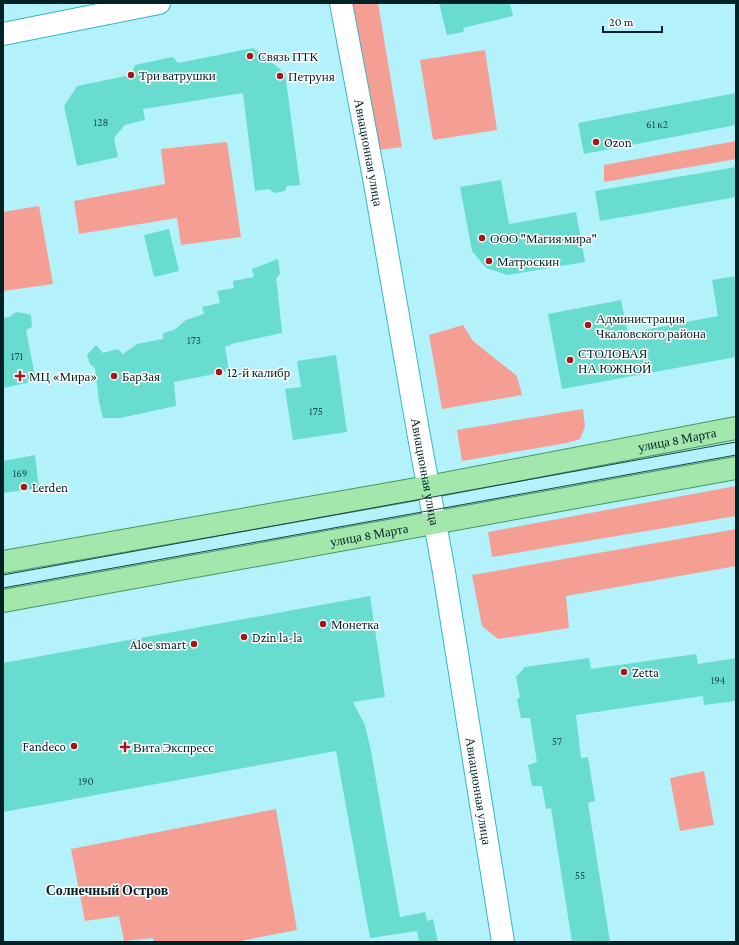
<svg xmlns="http://www.w3.org/2000/svg" width="739" height="945" viewBox="0 0 739 945" font-family="'Crimson Pro',serif">
	<style>
		.green { fill: #f49e94 }
		.building { fill: #69dcd0 }
		.lines { fill: none; stroke-linecap: round; stroke-linejoin: round }
		.minor-casing { stroke: #3ab4c2; stroke-width: 24 }
		.major-casing { stroke: #44985a; stroke-width: 24 }
		.minor { stroke: #fff; stroke-width: 22 }
		.major { stroke: #a4e7ad; stroke-width: 22 }
		.tram { stroke: #1c4248; stroke-width: 1 }
		.poi-dot { fill: #a8141a; stroke: #fff; stroke-width: 1.5 }
		.labels { text-anchor: middle; stroke-width: 3; stroke-linejoin: round; paint-order: stroke }
		.number-label { font-size: 11px; fill: #1a5051 }
		.poi-label { font-size: 13px; fill: #002227; stroke: #fff; text-anchor: start }
		.street-label { font-size: 13px; fill: #002227; stroke: #fff }
		.neighbourhood-label { font-size: 14px; font-weight: bold; fill: #002227; stroke: #fff }
	</style>
	<rect width="100%" height="100%" fill="#b3f2fa"/>
	<path class="green" d="M 352,3 L 378,3 L 402,147 L 378,150 Z
		M 485,50 L 497,130 L 433,140 L 420,60 Z
		M 736,141 L 736,159 L 604,182 L 604,165 Z
		M 227,142 L 241,237 L 181,245 L 177,218 L 79,234 L 74,201 L 165,184 L 161,149 Z
		M 39,206 L 53,284 L 3,291 L 3,212 Z
		M 463,325 L 473,341 L 517,376 L 522,395 L 442,409 L 429,335 Z
		M 583,409 L 585,427 L 580,439 L 567,443 L 462,461 L 457,430 Z
		M 736,486 L 736,516 L 492,557 L 488,532 Z
		M 736,529 L 736,566 L 566,596 L 569,628 L 498,639 L 482,626 L 472,575 Z
		M 704,771 L 714,825 L 680,831 L 670,778 Z
		M 276,809 L 297,930 L 235,942 L 154,942 L 153,938 L 124,941 L 119,916 L 85,921 L 71,849 Z"/>
	<path class="building" d="M 439,3 L 510,3 L 513,16 L 463,28 L 464,32 L 447,35 Z
		M 253,48 L 285,73 L 300,185 L 287,186 L 285,191 L 274,193 L 269,189 L 255,191 L 243,93 L 143,109 L 145,120 L 125,125 L 114,138 L 118,157 L 77,166 L 64,106 L 77,86 L 131,75 L 135,65 L 173,57 L 178,63 Z
		M 736,93 L 736,125 L 584,154 L 578,123 Z
		M 736,167 L 736,197 L 600,221 L 595,191 Z
		M 501,180 L 509,224 L 576,212 L 585,262 L 508,275 L 486,268 L 472,251 L 460,187 Z
		M 169,229 L 179,271 L 154,277 L 144,235 Z
		M 278,259 L 280,274 L 276,279 L 278,293 L 282,333 L 231,344 L 231,345 L 225,347 L 229,371 L 174,382 L 176,406 L 120,418 L 103,418 L 99,402 L 95,368 L 90,364 L 87,355 L 96,345 L 103,353 L 118,349 L 123,354 L 137,344 L 163,339 L 163,333 L 174,330 L 186,320 L 204,314 L 202,307 L 220,303 L 217,291 L 234,288 L 233,281 L 254,277 L 252,269 Z
		M 736,276 L 736,357 L 562,389 L 548,314 L 621,300 L 628,333 L 718,316 L 712,280 Z
		M 18,312 L 31,315 L 32,327 L 26,330 L 36,381 L 3,388 L 3,318 L 10,317 L 14,313 Z
		M 336,355 L 347,432 L 293,440 L 285,389 L 301,387 L 297,361 Z
		M 35,455 L 39,488 L 3,493 L 3,461 Z
		M 370,596 L 385,697 L 353,702 L 365,725 L 371,751 L 400,917 L 425,912 L 427,921 L 433,919 L 438,942 L 419,942 L 417,931 L 370,938 L 336,751 L 3,812 L 3,663 Z
		M 696,654 L 698,664 L 736,658 L 736,701 L 704,705 L 703,696 L 576,715 L 581,758 L 588,757 L 595,801 L 588,803 L 610,942 L 572,942 L 551,808 L 546,809 L 542,786 L 532,786 L 528,765 L 537,762 L 530,718 L 521,718 L 517,699 L 520,697 L 516,677 L 525,667 L 589,658 L 591,669 Z"/>
	<g class="lines">
		<defs>
			<g id="minor">
				<path id="s1" d="M 341,3 L 374,178 L 418,431 L 444,572 L 503,942"/>
				<path d="M 3,34 L 159,3"/>
			</g>
			<g id="major">
				<path id="s2" d="M 3,562 L 428,487 L 736,428"/>
				<path id="s3" d="M 3,601 L 736,468"/>
			</g>
		</defs>
		<use href="#minor" class="minor-casing"/>
		<use href="#major" class="major-casing"/>
		<use href="#minor" class="minor"/>
		<use href="#major" class="major"/>
		<path class="tram" d="M 3,575 L 736,442
			M 3,588 L 736,455"/>
	</g>
	<g class="poi-dot">
		<circle cx="250" cy="56" r="4"/>
		<circle cx="131" cy="75" r="4"/>
		<circle cx="280" cy="76" r="4"/>
		<circle cx="596" cy="142" r="4"/>
		<circle cx="482" cy="238" r="4"/>
		<circle cx="489" cy="261" r="4"/>
		<circle cx="588" cy="325" r="4"/>
		<circle cx="570" cy="360" r="4"/>
		<circle cx="219" cy="372" r="4"/>
		<path d="M18 370h4v4h4v4h-4v4h-4v-4h-4v-4h4z"/>
		<circle cx="114" cy="376" r="4"/>
		<circle cx="24" cy="487" r="4"/>
		<circle cx="323" cy="624" r="4"/>
		<circle cx="244" cy="637" r="4"/>
		<circle cx="194" cy="644" r="4"/>
		<circle cx="624" cy="672" r="4"/>
		<circle cx="74" cy="746" r="4"/>
		<path d="M123 741h4v4h4v4h-4v4h-4v-4h-4v-4h4z"/>
	</g>
	<g class="labels">
		<g class="number-label">
			<text x="101" y="126">128</text>
			<text x="657" y="128">61 к2</text>
			<text x="194" y="344">173</text>
			<text x="17" y="360">171</text>
			<text x="316" y="415">175</text>
			<text x="20" y="477">169</text>
			<text x="718" y="684">194</text>
			<text x="557" y="745">57</text>
			<text x="86" y="785">190</text>
			<text x="580" y="879">55</text>
		</g>
		<g class="poi-label">
			<text x="258" y="61">Связь ПТК</text>
			<text x="139" y="80">Три ватрушки</text>
			<text x="288" y="81">Петруня</text>
			<text x="604" y="147">Ozon</text>
			<text x="490" y="243">ООО "Магия мира"</text>
			<text x="497" y="266">Матроскин</text>
			<text x="596" y="323">Администрация<tspan x="596" dy="15">Чкаловского района</tspan></text>
			<text x="578" y="358">СТОЛОВАЯ<tspan x="578" dy="15">НА ЮЖНОЙ</tspan></text>
			<text x="227" y="377">12-й калибр</text>
			<text x="29" y="381">МЦ «Мира»</text>
			<text x="122" y="381">БарЗая</text>
			<text x="32" y="492">Lerden</text>
			<text x="331" y="629">Монетка</text>
			<text x="252" y="642">Dzin la-la</text>
			<text x="186" y="649" text-anchor="end">Aloe smart</text>
			<text x="632" y="677">Zetta</text>
			<text x="66" y="751" text-anchor="end">Fandeco</text>
			<text x="133" y="752">Вита Экспресс</text>
		</g>
		<g class="street-label">
			<text dy="5" stroke="none"><textPath href="#s1" startOffset="152">Авиационная улица</textPath></text>
			<text dy="5" stroke="none"><textPath href="#s2" startOffset="685">улица 8 Марта</textPath></text>
			<text dy="5" stroke="none"><textPath href="#s1" startOffset="476">Авиационная улица</textPath></text>
			<text dy="5" stroke="none"><textPath href="#s3" startOffset="372">улица 8 Марта</textPath></text>
			<text dy="5" stroke="none"><textPath href="#s1" startOffset="800">Авиационная улица</textPath></text>
		</g>
		<g class="neighbourhood-label">
			<text x="107" y="895">Солнечный Остров</text>
		</g>
	</g>
	<rect width="739" height="945" fill="none" stroke="#002227" stroke-width="8"/>
	<path d="M603 26v6h59v-6" fill="none" stroke="#002227" stroke-width="2"/>
	<text x="609" y="26" font-size="12" fill="#002227" stroke="#ffffff" stroke-width="3" paint-order="stroke">20 m</text>
</svg>
